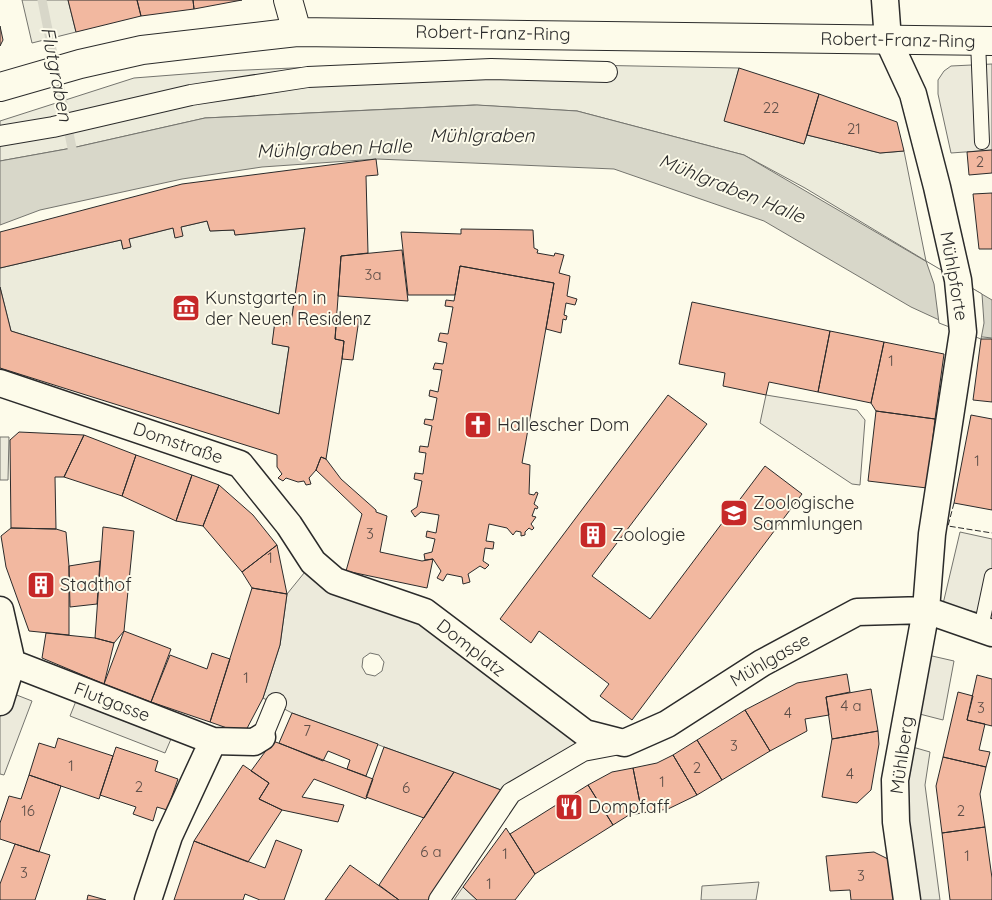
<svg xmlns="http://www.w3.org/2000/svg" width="992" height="900" viewBox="0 0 992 900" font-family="Quicksand,sans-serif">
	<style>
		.green { fill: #ecebdb; stroke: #74746e }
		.parking { fill: #eceadb; stroke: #74746e; fill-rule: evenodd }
		.water { fill: #d8d7c9; stroke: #74746e }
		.pier { fill: #fdfbea; stroke: #74746e }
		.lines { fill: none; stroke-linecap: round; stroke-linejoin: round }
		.stream { stroke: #d8d7c9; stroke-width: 9 }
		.building { fill: #f2b8a0; stroke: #2b2b2b }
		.service-casing { stroke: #2b2b2b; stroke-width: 16 }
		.pedestrian-casing { stroke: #2b2b2b; stroke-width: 22 }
		.minor-casing { stroke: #2b2b2b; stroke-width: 29 }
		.tertiary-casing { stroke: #2b2b2b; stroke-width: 30 }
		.service { stroke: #fdfbea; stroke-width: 14 }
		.pedestrian { stroke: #fdfbea; stroke-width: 20 }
		.minor { stroke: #fdfbea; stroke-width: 26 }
		.tertiary { stroke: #fdfbea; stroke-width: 28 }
		.fence { stroke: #2b2b2b; stroke-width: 1; stroke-dasharray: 6 2.5; stroke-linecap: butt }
		.labels { text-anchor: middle; stroke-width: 4; stroke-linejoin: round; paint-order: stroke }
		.number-label { font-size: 15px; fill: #5d4e48 }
		.street-label { font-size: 18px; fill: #2b2b2b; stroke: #fdfbea }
		.poi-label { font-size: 18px; fill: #2b2b2b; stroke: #fdfbea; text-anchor: start }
		.water-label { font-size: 19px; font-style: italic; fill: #2b2b2b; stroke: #fdfbea }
	</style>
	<rect width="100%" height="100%" fill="#fdfbea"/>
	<path class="green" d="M 22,0 L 68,0 L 76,32 L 32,43 Z
		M 430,62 L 739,68 L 725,121 L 804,144 L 807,135 L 880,153 L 904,151 L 926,261 L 805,188 L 744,155 L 577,111 L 474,105 L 205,118 L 72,148 L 0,161 L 0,121 L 134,78 L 224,71 Z
		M 207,221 L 210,231 L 234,230 L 235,235 L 305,228 L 291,323 L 275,321 L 273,344 L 289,347 L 279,414 L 11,331 L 0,287 L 0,268 L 121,240 L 123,249 L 130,247 L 129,239 L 173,228 L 175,237 L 181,227 Z"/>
	<path class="parking" d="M 992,64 L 992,150 L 951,153 L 938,94 L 938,80 L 944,71 L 951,66 Z
		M 766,395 L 857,410 L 865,420 L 860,485 L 852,484 L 760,423 Z
		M 0,437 L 9,437 L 8,480 L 0,480 Z
		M 960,532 L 992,539 L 992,616 L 943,604 Z
		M 313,562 L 425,612 L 624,743 L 501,790 L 292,713 L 263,698 L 280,645 L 287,594 ZM 370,653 L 379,655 L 384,662 L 382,671 L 375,676 L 366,674 L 362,667 L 363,658 Z
		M 919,653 L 954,661 L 943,720 L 908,711 Z
		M 9,692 L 32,701 L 4,775 L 0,774 L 0,716 Z
		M 78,696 L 174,732 L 165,753 L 70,716 Z
		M 902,744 L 930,752 L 925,785 L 940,900 L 907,900 Z
		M 759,882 L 756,900 L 701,900 L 702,886 Z
		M 463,887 L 477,900 L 454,900 Z"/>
	<path class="water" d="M 477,105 L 577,111 L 744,155 L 992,300 L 992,338 L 974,336 L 911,307 L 764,221 L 614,169 L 377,159 L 262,167 L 182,179 L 40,210 L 0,225 L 0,161 L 72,148 L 205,118 Z"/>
	<path class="pier" d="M 926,261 L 982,294 L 984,323 L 981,339 L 939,323 L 934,284 Z"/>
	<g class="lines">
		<path class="stream" d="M 42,0 L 72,148"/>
	</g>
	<path class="building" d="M 68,0 L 137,0 L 141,16 L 76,32 Z
		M 137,0 L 193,0 L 194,9 L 141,16 Z
		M 193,0 L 242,0 L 194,9 Z
		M 0,26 L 3,40 L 0,46 Z
		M 739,68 L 819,94 L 804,144 L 724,121 Z
		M 819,94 L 897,122 L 904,151 L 880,153 L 807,135 Z
		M 992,150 L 992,173 L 969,175 L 967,152 Z
		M 376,159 L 378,175 L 366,176 L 368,253 L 341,256 L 335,339 L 344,341 L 342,359 L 326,459 L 321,457 L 316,470 L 309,478 L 311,484 L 306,485 L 304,481 L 298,482 L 286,478 L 283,481 L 278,478 L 282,474 L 277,467 L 277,455 L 0,368 L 0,287 L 11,331 L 279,414 L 289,347 L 272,344 L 275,321 L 291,323 L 305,228 L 235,235 L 234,230 L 210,231 L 207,221 L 181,227 L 183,236 L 175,238 L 173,228 L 129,239 L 131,247 L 123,249 L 121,240 L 0,268 L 0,232 L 182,184 Z
		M 992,193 L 992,249 L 979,249 L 973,194 Z
		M 461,229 L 533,230 L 534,248 L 538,250 L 537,253 L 554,256 L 555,253 L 564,255 L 559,273 L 570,276 L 567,296 L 577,299 L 575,305 L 566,303 L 564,315 L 567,316 L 566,320 L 563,319 L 561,333 L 546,329 L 554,283 L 460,266 L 455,295 L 408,295 L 401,232 L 461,234 Z
		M 402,250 L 408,301 L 338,296 L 341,256 Z
		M 460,266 L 554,283 L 522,463 L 530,465 L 529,494 L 534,495 L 536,492 L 538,493 L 534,504 L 538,507 L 537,509 L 535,508 L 532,516 L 536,517 L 531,524 L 534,528 L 532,530 L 529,528 L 525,532 L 525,535 L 521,536 L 521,532 L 516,531 L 513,535 L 507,528 L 489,524 L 486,541 L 494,542 L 493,549 L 485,548 L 483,561 L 489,565 L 485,569 L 480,566 L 468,574 L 470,582 L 463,584 L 462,577 L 447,574 L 443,581 L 437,578 L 441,571 L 433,559 L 425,560 L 424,554 L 432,552 L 435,539 L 426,537 L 427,531 L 436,533 L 439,515 L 421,512 L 415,517 L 411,511 L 417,507 L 422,481 L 414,479 L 415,473 L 423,474 L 426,453 L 419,452 L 420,446 L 428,447 L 432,426 L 424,424 L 425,419 L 433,420 L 437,398 L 429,396 L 430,390 L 438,392 L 442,370 L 433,369 L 435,363 L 443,364 L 447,343 L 438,341 L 440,333 L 448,334 L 453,307 L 445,306 L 446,300 L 454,301 Z
		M 692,302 L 830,331 L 818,392 L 769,382 L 766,395 L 723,386 L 725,373 L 679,364 Z
		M 337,315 L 359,319 L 353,360 L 342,359 L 344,341 L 335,339 Z
		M 830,331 L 884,342 L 871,403 L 818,392 Z
		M 981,339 L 992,339 L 992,402 L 973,400 Z
		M 884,342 L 944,354 L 935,419 L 876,411 L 871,403 Z
		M 668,395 L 707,424 L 592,576 L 650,619 L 765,466 L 802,494 L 632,720 L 600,696 L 609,684 L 539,631 L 531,643 L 500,619 Z
		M 876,411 L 935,419 L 927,488 L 868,481 Z
		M 971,415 L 992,419 L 992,510 L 954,503 Z
		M 19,432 L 84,435 L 64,477 L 55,477 L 56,529 L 11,528 L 10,440 Z
		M 84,435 L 136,455 L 122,496 L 64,477 Z
		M 136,455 L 192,475 L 176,521 L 122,496 Z
		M 321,457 L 326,459 L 341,479 L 376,510 L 376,512 L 387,516 L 380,552 L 422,561 L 433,559 L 427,588 L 346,571 L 362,514 L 316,470 Z
		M 192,475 L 219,485 L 203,526 L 176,521 Z
		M 219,485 L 253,515 L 277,545 L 242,572 L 203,526 Z
		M 103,527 L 134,531 L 124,631 L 114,643 L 95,638 Z
		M 11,528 L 56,529 L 66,532 L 69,566 L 69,635 L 29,631 L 6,567 L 1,536 Z
		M 277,545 L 287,594 L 252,588 L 242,572 Z
		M 100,561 L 97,604 L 70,607 L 69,566 Z
		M 252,588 L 287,594 L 280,645 L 263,698 L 244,734 L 210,722 Z
		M 124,631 L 171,649 L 151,702 L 104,684 Z
		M 46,633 L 95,638 L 114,643 L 104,684 L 42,658 Z
		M 212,653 L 230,659 L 210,722 L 151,702 L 170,655 L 207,669 Z
		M 847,674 L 850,692 L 826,697 L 829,715 L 805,719 L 807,731 L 770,751 L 745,710 L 797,683 Z
		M 977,675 L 992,679 L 992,726 L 967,720 Z
		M 871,689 L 878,731 L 832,739 L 826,697 Z
		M 958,692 L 973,696 L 967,720 L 985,724 L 979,750 L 990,752 L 986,767 L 943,757 Z
		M 745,710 L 770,751 L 722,780 L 697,740 Z
		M 292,713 L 378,744 L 366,776 L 347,769 L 350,760 L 328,751 L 323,761 L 279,743 Z
		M 878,731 L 879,744 L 871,790 L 857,803 L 822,797 L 832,739 Z
		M 58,738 L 113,756 L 99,799 L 29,775 L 39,743 L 55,748 Z
		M 697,740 L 722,780 L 697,795 L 673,755 Z
		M 273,741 L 373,779 L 366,799 L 314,779 L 302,797 L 344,805 L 338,822 L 282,810 L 259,799 L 269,783 L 251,771 Z
		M 116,747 L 158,761 L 155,771 L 178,779 L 167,810 L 157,807 L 153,821 L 133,814 L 136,807 L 100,795 Z
		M 384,747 L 454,772 L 424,818 L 366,797 Z
		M 673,755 L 697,795 L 668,809 L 642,813 L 633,768 L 657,763 Z
		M 943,757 L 986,767 L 980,794 L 985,827 L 942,833 L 936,786 Z
		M 243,765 L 269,783 L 259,799 L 282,810 L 248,862 L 194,841 Z
		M 633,768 L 642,813 L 629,815 L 613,825 L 588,785 L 612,772 Z
		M 454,772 L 501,790 L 430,900 L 399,900 L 379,885 Z
		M 29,775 L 61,786 L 39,852 L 0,839 L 0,823 L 9,796 L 21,799 Z
		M 588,785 L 613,825 L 535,874 L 510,834 Z
		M 985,827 L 992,878 L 992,900 L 950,900 L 942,833 Z
		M 506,828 L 535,874 L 515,900 L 477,900 L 463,887 Z
		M 276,840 L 302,850 L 284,900 L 260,900 L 245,894 L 243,900 L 174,900 L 194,841 L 265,868 Z
		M 15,844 L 50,855 L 35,900 L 0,900 L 0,884 Z
		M 874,852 L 892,861 L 896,900 L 851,900 L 850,890 L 830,891 L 826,856 Z
		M 350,865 L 399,900 L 325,900 Z
		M 88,895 L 106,900 L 87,900 Z"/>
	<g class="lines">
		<defs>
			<path id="service" d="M 978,41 L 982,142
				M 981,628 L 992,576"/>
			<path id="pedestrian" d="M 0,136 L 53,127 L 191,95 L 308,77 L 491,69 L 607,72
				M 262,737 L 276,703
				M 439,900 L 511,793 L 583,751 L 620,744"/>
			<path id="minor" d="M 885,0 L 888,40 L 913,94 L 937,187 L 958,280 L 963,332 L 932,534 L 926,610 L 895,780 L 896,822 L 907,900
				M 0,383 L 240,464 L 289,525 L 313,562 L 335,581 L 425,612 L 585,733 L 624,743 L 667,724 L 762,663 L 857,612 L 926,610 L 992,633
				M 0,610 L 12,663 L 0,702
				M 12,663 L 213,741 L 254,742 L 262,737
				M 148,900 L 169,836 L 213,741"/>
			<path id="tertiary" d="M 288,0 L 297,32
				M 0,87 L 80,64 L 142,50 L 297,32 L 992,41"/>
		</defs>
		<use href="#service" class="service-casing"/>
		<use href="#pedestrian" class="pedestrian-casing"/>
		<use href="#minor" class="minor-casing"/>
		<use href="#tertiary" class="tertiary-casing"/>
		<use href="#service" class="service"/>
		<use href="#pedestrian" class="pedestrian"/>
		<use href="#minor" class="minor"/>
		<use href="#tertiary" class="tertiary"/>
		<path class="fence" d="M 954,503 L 948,526 L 992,533"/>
	</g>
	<defs>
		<symbol id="museum-square" viewBox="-11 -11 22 22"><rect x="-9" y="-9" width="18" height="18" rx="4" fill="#c62828" stroke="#fdfbea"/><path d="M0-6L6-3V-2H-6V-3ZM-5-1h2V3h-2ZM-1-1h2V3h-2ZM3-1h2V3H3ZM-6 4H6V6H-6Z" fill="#fff"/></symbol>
		<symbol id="church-square" viewBox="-11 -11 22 22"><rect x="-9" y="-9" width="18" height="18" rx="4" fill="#c62828" stroke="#fdfbea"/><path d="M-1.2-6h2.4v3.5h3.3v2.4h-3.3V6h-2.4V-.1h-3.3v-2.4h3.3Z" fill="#fff"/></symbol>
		<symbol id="university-square" viewBox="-11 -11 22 22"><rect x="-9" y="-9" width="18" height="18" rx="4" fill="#c62828" stroke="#fdfbea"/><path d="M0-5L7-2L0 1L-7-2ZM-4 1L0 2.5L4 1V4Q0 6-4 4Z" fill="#fff"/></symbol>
		<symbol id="building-square" viewBox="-11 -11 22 22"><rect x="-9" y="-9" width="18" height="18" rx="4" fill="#c62828" stroke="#fdfbea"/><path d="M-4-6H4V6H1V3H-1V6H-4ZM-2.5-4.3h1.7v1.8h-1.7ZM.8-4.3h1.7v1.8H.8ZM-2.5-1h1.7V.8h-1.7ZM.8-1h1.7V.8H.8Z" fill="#fff"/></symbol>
		<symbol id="restaurant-square" viewBox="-11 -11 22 22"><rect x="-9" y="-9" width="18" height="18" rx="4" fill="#c62828" stroke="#fdfbea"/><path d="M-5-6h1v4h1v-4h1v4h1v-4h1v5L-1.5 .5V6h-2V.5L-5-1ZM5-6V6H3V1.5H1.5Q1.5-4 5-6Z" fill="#fff"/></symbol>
	</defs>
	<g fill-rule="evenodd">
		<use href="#museum-square" x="170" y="292" width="32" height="32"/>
		<use href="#church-square" x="462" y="409" width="32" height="32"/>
		<use href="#university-square" x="718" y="497" width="32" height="32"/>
		<use href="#building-square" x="577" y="519" width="32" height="32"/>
		<use href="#building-square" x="25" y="569" width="32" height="32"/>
		<use href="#restaurant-square" x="553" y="791" width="32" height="32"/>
	</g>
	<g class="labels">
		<g class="number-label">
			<text x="771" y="113">22</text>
			<text x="854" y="134">21</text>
			<text x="980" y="167">2</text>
			<text x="373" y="280">3a</text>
			<text x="891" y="366">1</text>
			<text x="977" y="466">1</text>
			<text x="370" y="539">3</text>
			<text x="270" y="563">1</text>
			<text x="246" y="683">1</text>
			<text x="851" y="711">4 a</text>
			<text x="981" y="713">3</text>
			<text x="788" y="718">4</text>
			<text x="307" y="736">7</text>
			<text x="734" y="751">3</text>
			<text x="71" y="771">1</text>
			<text x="697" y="773">2</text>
			<text x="850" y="779">4</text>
			<text x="662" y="787">1</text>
			<text x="139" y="792">2</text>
			<text x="406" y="793">6</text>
			<text x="28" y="816">16</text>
			<text x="961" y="816">2</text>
			<text x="431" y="857">6 a</text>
			<text x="505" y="859">1</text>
			<text x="967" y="861">1</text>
			<text x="24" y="878">3</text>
			<text x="861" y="881">3</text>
			<text x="489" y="889">1</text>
		</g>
		<g class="street-label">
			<text transform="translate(493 33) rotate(1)" y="6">Robert-Franz-Ring</text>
			<text transform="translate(898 40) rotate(1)" y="6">Robert-Franz-Ring</text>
			<text transform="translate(954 276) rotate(80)" y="6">Mühlpforte</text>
			<text transform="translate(178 443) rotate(19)" y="6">Domstraße</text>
			<text transform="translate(471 648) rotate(38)" y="6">Domplatz</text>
			<text transform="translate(770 660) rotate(-30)" y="6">Mühlgasse</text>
			<text transform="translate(112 702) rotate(21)" y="6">Flutgasse</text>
			<text transform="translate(902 755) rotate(-82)" y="6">Mühlberg</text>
		</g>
		<g class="poi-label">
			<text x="205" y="304">Kunstgarten in<tspan x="205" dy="21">der Neuen Residenz</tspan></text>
			<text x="497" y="431">Hallescher Dom</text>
			<text x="753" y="509">Zoologische<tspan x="753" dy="21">Sammlungen</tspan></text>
			<text x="612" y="541">Zoologie</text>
			<text x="60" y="591">Stadthof</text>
			<text x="588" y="813">Dompfaff</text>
		</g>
		<g class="water-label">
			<text transform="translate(57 74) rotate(79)" y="7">Flutgraben</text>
			<text x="482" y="142">Mühlgraben</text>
			<text transform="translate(334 148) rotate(-2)" y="7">Mühlgraben Halle</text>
			<text transform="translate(732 188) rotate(22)" y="7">Mühlgraben Halle</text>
		</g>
	</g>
</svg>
